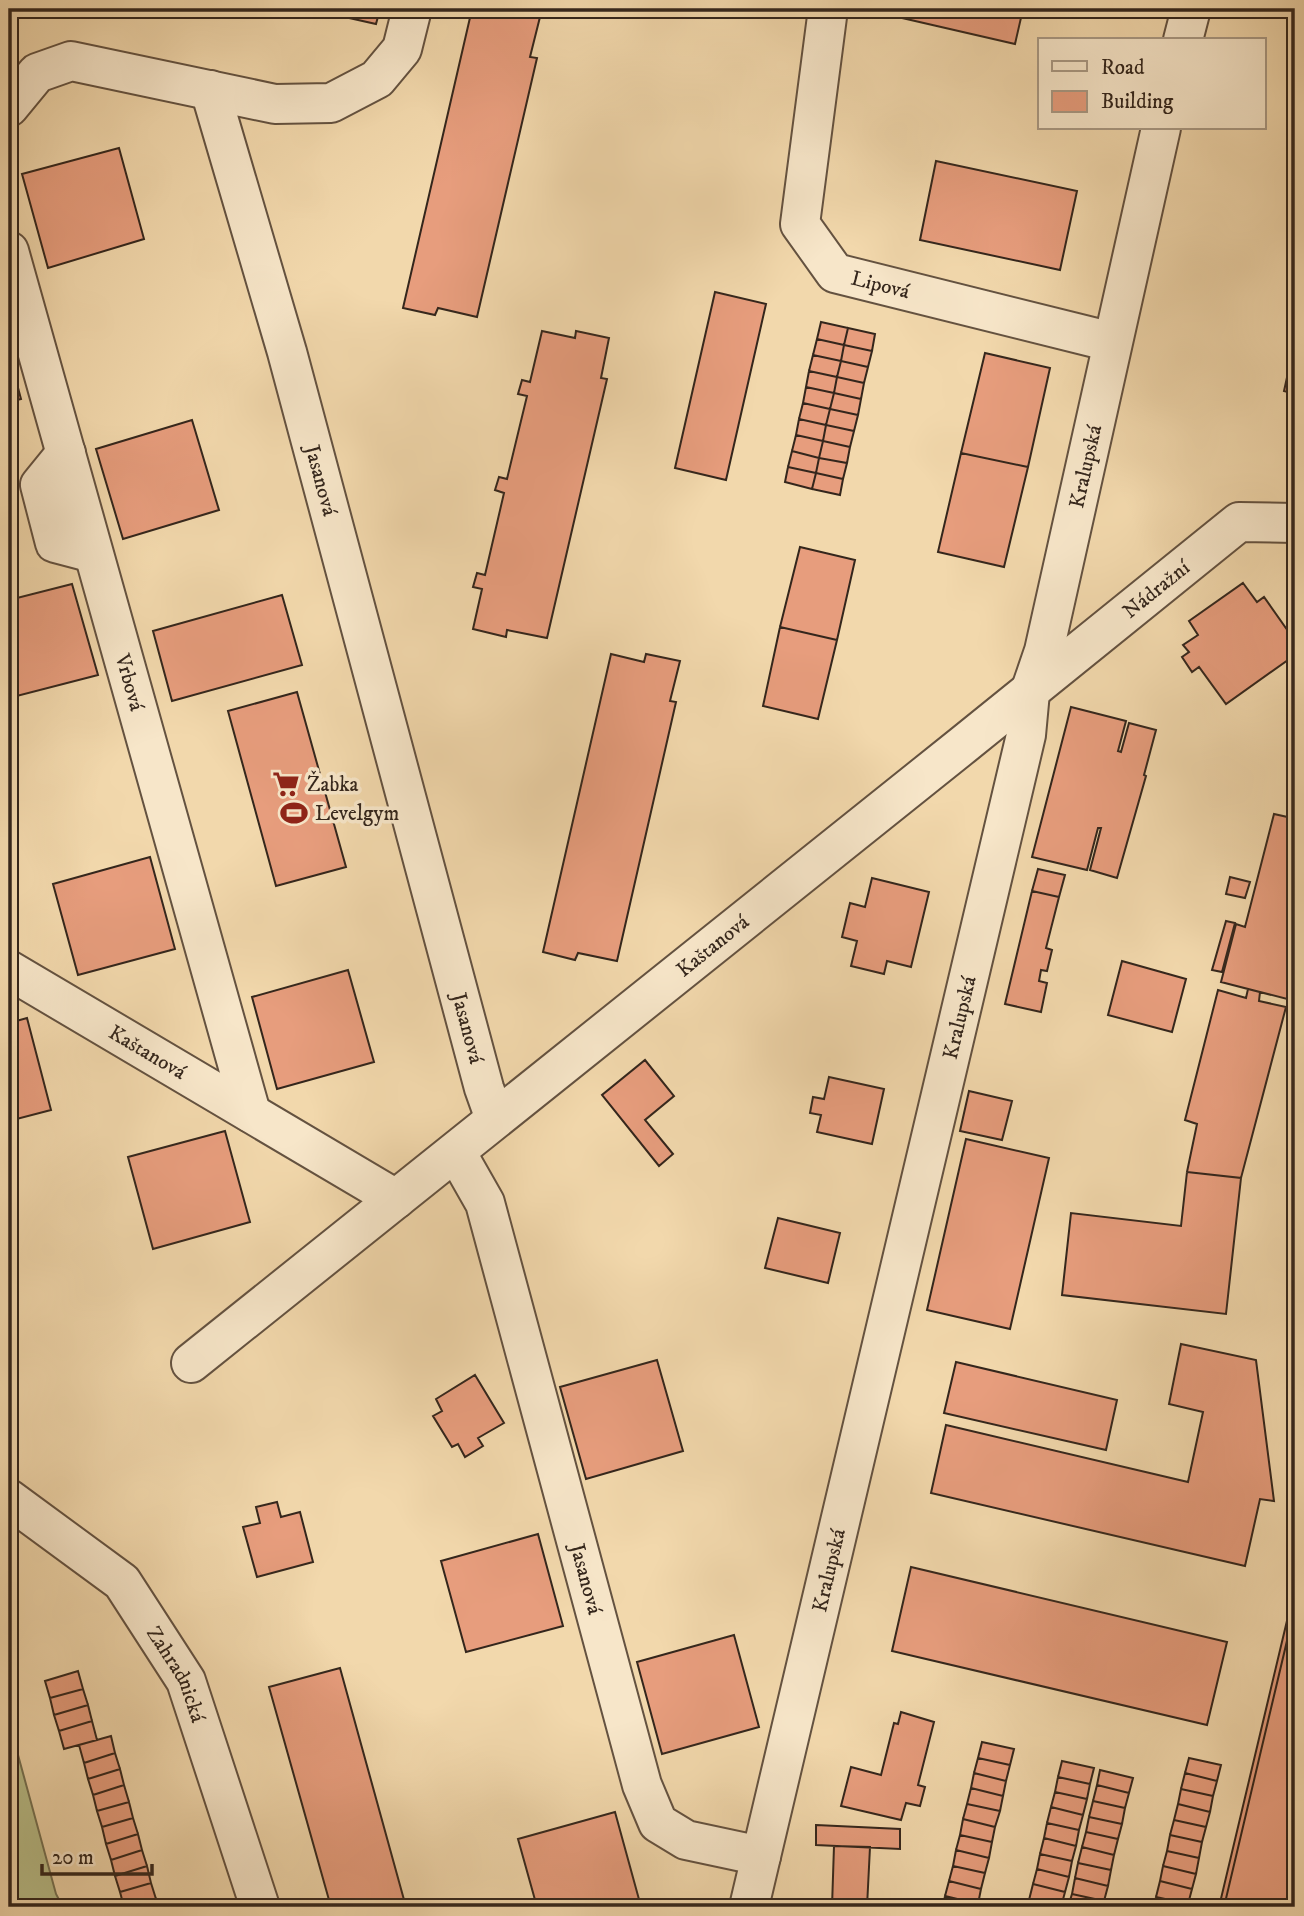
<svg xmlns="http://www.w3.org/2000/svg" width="1304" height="1916" viewBox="0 0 1304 1916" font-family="'IM FELL DW Pica',serif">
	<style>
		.green { fill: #b9bf8a; stroke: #767253; stroke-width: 2 }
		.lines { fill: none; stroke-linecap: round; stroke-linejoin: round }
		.stream { stroke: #727e75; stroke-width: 10 }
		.building { fill: #e79d7d; stroke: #34261c; stroke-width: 2 }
		.minor-casing { stroke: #645240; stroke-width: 42 }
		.minor { stroke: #f7e6c9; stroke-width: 38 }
		.labels { text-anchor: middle; stroke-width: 7; stroke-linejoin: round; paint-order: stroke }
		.street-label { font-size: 21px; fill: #34261c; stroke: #f7e6c9 }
		.poi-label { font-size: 21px; fill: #34261c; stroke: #f7e6c9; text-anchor: start }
	</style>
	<rect width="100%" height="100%" fill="#f2d8ac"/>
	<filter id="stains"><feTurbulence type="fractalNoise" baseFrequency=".00286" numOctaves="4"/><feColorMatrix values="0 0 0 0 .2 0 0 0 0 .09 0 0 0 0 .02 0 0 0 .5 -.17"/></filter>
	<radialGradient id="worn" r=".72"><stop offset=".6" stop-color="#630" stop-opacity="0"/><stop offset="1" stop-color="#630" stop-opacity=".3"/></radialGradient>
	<path class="green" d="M 9,1722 L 56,1894 L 63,1907 L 9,1907 Z"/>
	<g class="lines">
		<path class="stream" d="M 9,1893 L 16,1907"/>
	</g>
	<path class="building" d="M 309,9 L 380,9 L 376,24 Z
		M 472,9 L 505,16 L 506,9 L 540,17 L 530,57 L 537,58 L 477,317 L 438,308 L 435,315 L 403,308 Z
		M 877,9 L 1023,9 L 1015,44 L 876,12 Z
		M 119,148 L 144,239 L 48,268 L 22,174 Z
		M 936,161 L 1077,191 L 1060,270 L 920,240 Z
		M 715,292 L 766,304 L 726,480 L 675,468 Z
		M 821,322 L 848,328 L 844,345 L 817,339 Z
		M 848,328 L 875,334 L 872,351 L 844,345 Z
		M 542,331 L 575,338 L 576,331 L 609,338 L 601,378 L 607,379 L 547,638 L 507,630 L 506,637 L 473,629 L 482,589 L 473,587 L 477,573 L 485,575 L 504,493 L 495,490 L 499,477 L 507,479 L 527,396 L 518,394 L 522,380 L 530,382 Z
		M 817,339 L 844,345 L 841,361 L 813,355 Z
		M 1295,341 L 1295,394 L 1284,391 Z
		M 844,345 L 872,351 L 868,367 L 841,361 Z
		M 985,353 L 1050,368 L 1028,467 L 961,453 Z
		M 9,354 L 21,399 L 9,402 Z
		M 813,355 L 841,361 L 837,377 L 809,371 Z
		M 841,361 L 868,367 L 864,383 L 837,377 Z
		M 809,371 L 837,377 L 834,393 L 806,387 Z
		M 837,377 L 864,383 L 861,399 L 834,393 Z
		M 806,387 L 834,393 L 830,409 L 803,403 Z
		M 834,393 L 861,399 L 858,415 L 830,409 Z
		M 803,403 L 830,409 L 826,425 L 799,419 Z
		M 830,409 L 858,415 L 854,431 L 826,425 Z
		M 799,419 L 826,425 L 823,441 L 796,435 Z
		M 192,420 L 219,510 L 123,539 L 96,449 Z
		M 826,425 L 854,431 L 850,447 L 823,441 Z
		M 796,435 L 823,441 L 819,458 L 792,451 Z
		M 823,441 L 850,447 L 847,463 L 819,458 Z
		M 792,451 L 819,458 L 816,473 L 788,467 Z
		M 961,453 L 1028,467 L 1004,567 L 938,552 Z
		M 819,458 L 847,463 L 843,479 L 816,473 Z
		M 788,467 L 816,473 L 812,489 L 785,482 Z
		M 816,473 L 843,479 L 840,495 L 812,489 Z
		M 800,547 L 855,560 L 837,640 L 780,627 Z
		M 1243,583 L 1257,602 L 1264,597 L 1295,641 L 1295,655 L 1226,704 L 1199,667 L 1192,672 L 1182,657 L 1189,652 L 1183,645 L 1198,635 L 1189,621 Z
		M 72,584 L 98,675 L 9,698 L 9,600 Z
		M 282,595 L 302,665 L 172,701 L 153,631 Z
		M 780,627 L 837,640 L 818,719 L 763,706 Z
		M 611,654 L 644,662 L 646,654 L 680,661 L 670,701 L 676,702 L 617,961 L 578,953 L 575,960 L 543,952 Z
		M 297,692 L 346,867 L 276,886 L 228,711 Z
		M 1071,707 L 1126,721 L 1118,751 L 1121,752 L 1129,723 L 1156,730 L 1144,775 L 1146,776 L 1117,878 L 1090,870 L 1101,828 L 1098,828 L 1087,870 L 1032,857 Z
		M 1295,805 L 1295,1001 L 1221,982 L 1236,924 L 1245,927 L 1274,814 L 1292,818 Z
		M 150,857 L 175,949 L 78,975 L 53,884 Z
		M 1038,869 L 1065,875 L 1059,897 L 1032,891 Z
		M 1230,877 L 1250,882 L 1245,898 L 1226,894 Z
		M 872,878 L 929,892 L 911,967 L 887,961 L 884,974 L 851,966 L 857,941 L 842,937 L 850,903 L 865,907 Z
		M 1032,891 L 1059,897 L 1046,948 L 1052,950 L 1047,971 L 1041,970 L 1039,981 L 1047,983 L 1041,1012 L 1005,1004 Z
		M 1226,921 L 1235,923 L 1222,972 L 1212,970 Z
		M 1122,961 L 1186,979 L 1172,1032 L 1108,1015 Z
		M 348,970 L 374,1062 L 277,1089 L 252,997 Z
		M 1248,989 L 1260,992 L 1259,1001 L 1286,1007 L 1241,1178 L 1187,1172 L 1197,1124 L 1185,1120 L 1218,990 L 1246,998 Z
		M 27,1018 L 51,1110 L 9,1121 L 9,1023 Z
		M 645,1060 L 674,1096 L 645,1120 L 673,1154 L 659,1166 L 602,1095 Z
		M 829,1077 L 884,1089 L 872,1144 L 817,1132 L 821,1115 L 810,1113 L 813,1097 L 824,1099 Z
		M 969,1091 L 1012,1101 L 1002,1140 L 960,1131 Z
		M 225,1131 L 250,1222 L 153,1249 L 128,1157 Z
		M 966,1139 L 1049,1158 L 1010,1329 L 927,1310 Z
		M 1187,1172 L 1241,1178 L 1226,1314 L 1062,1295 L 1071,1213 L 1181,1226 Z
		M 1295,1207 L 1295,1244 L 1288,1243 Z
		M 778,1218 L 840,1233 L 828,1283 L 765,1268 Z
		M 1181,1344 L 1256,1360 L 1274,1501 L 1260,1499 L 1245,1566 L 931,1493 L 946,1425 L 1188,1482 L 1203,1412 L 1169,1404 Z
		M 657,1360 L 683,1451 L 586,1479 L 560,1387 Z
		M 956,1362 L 1117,1400 L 1106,1450 L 944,1413 Z
		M 475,1375 L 504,1423 L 478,1438 L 483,1446 L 465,1457 L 458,1444 L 452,1447 L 433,1416 L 442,1411 L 436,1399 Z
		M 277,1502 L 281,1517 L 300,1512 L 313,1562 L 257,1577 L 243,1527 L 260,1523 L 256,1507 Z
		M 538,1534 L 563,1626 L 466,1652 L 441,1561 Z
		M 911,1567 L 1227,1642 L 1207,1725 L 892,1651 Z
		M 1295,1587 L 1295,1907 L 1219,1907 Z
		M 1295,1607 L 1295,1907 L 1224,1907 Z
		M 734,1635 L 759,1727 L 662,1754 L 637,1662 Z
		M 340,1668 L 406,1907 L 331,1907 L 269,1687 Z
		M 78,1671 L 83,1689 L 50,1698 L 45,1681 Z
		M 83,1689 L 88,1705 L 54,1715 L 50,1698 Z
		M 88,1705 L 92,1721 L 59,1731 L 54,1715 Z
		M 901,1712 L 934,1722 L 918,1785 L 925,1787 L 920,1806 L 906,1803 L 901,1820 L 841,1806 L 851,1767 L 881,1775 L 894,1723 L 898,1724 Z
		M 92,1721 L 97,1740 L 64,1749 L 59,1731 Z
		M 111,1736 L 115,1753 L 84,1763 L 79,1745 Z
		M 982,1742 L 1014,1749 L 1010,1765 L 978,1758 Z
		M 115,1753 L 120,1769 L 88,1779 L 84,1763 Z
		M 978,1758 L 1010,1765 L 1006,1781 L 974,1773 Z
		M 1189,1758 L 1221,1765 L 1217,1781 L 1185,1773 Z
		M 1062,1761 L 1094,1768 L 1090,1784 L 1058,1777 Z
		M 120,1769 L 124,1785 L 93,1795 L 88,1779 Z
		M 1100,1770 L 1133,1778 L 1129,1793 L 1097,1785 Z
		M 974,1773 L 1006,1781 L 1003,1796 L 971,1788 Z
		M 1185,1773 L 1217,1781 L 1213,1796 L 1181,1789 Z
		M 1058,1777 L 1090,1784 L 1087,1799 L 1055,1792 Z
		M 124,1785 L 129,1802 L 97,1811 L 93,1795 Z
		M 1097,1785 L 1129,1793 L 1125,1808 L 1093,1801 Z
		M 971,1788 L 1003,1796 L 1000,1811 L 967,1804 Z
		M 1181,1789 L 1213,1796 L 1210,1812 L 1178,1804 Z
		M 1055,1792 L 1087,1799 L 1083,1815 L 1051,1807 Z
		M 1093,1801 L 1125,1808 L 1122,1824 L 1089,1817 Z
		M 129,1802 L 133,1818 L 102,1827 L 97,1811 Z
		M 967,1804 L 1000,1811 L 995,1827 L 963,1819 Z
		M 1178,1804 L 1210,1812 L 1206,1827 L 1174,1820 Z
		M 1051,1807 L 1083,1815 L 1079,1830 L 1047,1823 Z
		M 615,1812 L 640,1903 L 624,1907 L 537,1907 L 518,1839 Z
		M 1089,1817 L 1122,1824 L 1118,1839 L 1086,1832 Z
		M 133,1818 L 138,1834 L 106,1844 L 102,1827 Z
		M 963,1819 L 995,1827 L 992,1842 L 960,1835 Z
		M 1174,1820 L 1206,1827 L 1202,1842 L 1170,1835 Z
		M 1047,1823 L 1079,1830 L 1076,1846 L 1044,1838 Z
		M 816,1825 L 900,1829 L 900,1849 L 816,1845 Z
		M 1086,1832 L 1118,1839 L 1114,1855 L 1082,1847 Z
		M 138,1834 L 142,1850 L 111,1860 L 106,1844 Z
		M 960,1835 L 992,1842 L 989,1858 L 956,1850 Z
		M 1170,1835 L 1202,1842 L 1199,1858 L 1167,1851 Z
		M 1044,1838 L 1076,1846 L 1072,1861 L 1040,1854 Z
		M 834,1846 L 870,1847 L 867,1907 L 832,1907 Z
		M 1082,1847 L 1114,1855 L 1111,1870 L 1078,1863 Z
		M 142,1850 L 147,1866 L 115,1876 L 111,1860 Z
		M 956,1850 L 989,1858 L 985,1873 L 953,1866 Z
		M 1167,1851 L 1199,1858 L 1196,1874 L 1163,1866 Z
		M 1040,1854 L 1072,1861 L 1069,1877 L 1037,1869 Z
		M 1078,1863 L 1111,1870 L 1108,1886 L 1075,1878 Z
		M 147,1866 L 151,1883 L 120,1892 L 115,1876 Z
		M 953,1866 L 985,1873 L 981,1889 L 949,1881 Z
		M 1163,1866 L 1196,1874 L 1192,1889 L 1160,1881 Z
		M 1037,1869 L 1069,1877 L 1065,1892 L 1033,1884 Z
		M 1075,1878 L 1108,1886 L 1104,1901 L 1072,1894 Z
		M 949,1881 L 981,1889 L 978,1904 L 945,1896 Z
		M 1160,1881 L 1192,1889 L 1188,1904 L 1156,1897 Z
		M 151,1883 L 156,1899 L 124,1907 L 120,1892 Z
		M 1033,1884 L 1065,1892 L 1061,1907 L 1029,1900 Z
		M 1072,1894 L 1104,1901 L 1102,1907 L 1068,1907 Z
		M 945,1896 L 978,1904 L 977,1907 L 943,1907 Z
		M 1156,1897 L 1188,1904 L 1188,1907 L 1154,1907 Z
		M 156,1899 L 158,1907 L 128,1907 Z
		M 1029,1900 L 1060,1907 L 1028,1907 Z"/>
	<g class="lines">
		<defs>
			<g id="minor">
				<path id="s1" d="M 828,9 L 800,224 L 835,273 L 1112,342"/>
				<path d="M 1183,40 L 1191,9"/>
				<path id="s2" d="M 210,90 L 287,352 L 484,1088 L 495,1119"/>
				<path d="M 9,107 L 37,73 L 71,61 L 275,104 L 331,103 L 377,79 L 402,49 L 412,9"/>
				<path id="s3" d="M 9,251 L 251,1113"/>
				<path d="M 66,453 L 40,485 L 55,543 L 93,553"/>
				<path id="s4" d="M 9,970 L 396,1199"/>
				<path id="s5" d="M 456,1152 L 485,1203 L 642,1785 L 658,1823 L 686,1840 L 761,1856"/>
				<path id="s6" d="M 191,1363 L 963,745 L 1239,522 L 1295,523"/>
				<path id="s7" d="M 9,1499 L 122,1582 L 186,1681 L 260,1907"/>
				<path id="s8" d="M 749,1907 L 1026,735 L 1030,692 L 1044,651 L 1161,128"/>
			</g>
		</defs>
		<use href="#minor" class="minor-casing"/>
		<use href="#minor" class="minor"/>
	</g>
	<defs>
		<symbol id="supermarket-bare" viewBox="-9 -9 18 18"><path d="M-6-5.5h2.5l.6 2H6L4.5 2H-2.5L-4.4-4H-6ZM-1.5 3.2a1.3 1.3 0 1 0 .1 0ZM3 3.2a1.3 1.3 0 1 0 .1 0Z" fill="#8f2418" stroke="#f7e6c9" stroke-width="2.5" paint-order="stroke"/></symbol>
		<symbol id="stadium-bare" viewBox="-9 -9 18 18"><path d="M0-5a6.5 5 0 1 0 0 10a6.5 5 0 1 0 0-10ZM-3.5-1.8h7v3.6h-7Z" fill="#8f2418" stroke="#f7e6c9" stroke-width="2.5" paint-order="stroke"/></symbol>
	</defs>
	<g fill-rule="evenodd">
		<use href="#supermarket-bare" x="267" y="765" width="38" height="38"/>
		<use href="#stadium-bare" x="275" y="794" width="38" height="38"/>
	</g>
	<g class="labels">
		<g class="street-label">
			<text dy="7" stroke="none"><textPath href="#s1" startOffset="324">Lipová</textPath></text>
			<text dy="7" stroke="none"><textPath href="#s8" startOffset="1480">Kralupská</textPath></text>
			<text dy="7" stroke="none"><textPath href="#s2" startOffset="406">Jasanová</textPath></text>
			<text dy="7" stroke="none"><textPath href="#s6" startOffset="1237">Nádražní</textPath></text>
			<text dy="7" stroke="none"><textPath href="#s3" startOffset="448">Vrbová</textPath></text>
			<text dy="7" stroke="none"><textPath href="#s6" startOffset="668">Kaštanová</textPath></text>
			<text dy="7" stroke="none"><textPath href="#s8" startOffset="914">Kralupská</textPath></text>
			<text dy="7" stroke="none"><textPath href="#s2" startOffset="973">Jasanová</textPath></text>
			<text dy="7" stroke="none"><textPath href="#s4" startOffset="161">Kaštanová</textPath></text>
			<text dy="7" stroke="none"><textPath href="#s8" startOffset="346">Kralupská</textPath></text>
			<text dy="7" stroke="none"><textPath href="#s5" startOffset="448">Jasanová</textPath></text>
			<text dy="7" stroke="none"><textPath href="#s7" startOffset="248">Zahradnická</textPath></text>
		</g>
		<g class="poi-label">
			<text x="307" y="791">Žabka</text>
			<text x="315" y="820">Levelgym</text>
		</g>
	</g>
	<rect width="1304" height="1916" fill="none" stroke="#f2d8ac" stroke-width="35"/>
	<rect x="10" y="10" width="1283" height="1895" fill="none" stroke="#34261c" stroke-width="3.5"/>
	<rect x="18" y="18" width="1269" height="1881" fill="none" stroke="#34261c" stroke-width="2"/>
	<rect x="1038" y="38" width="228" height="91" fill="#f7e6c9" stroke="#a99984" stroke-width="2"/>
	<rect x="1052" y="61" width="35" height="10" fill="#f7e6c9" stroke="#a99984" stroke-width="2"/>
	<text x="1101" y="74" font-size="21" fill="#34261c">Road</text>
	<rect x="1052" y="91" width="35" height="21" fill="#e79d7d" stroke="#a99984" stroke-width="2"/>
	<text x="1101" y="108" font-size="21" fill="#34261c">Building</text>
	<path d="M42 1864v10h110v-10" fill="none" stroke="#34261c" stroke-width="3.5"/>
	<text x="52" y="1864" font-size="21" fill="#34261c" stroke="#f7e6c9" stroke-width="5" paint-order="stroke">20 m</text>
	<rect width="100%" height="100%" filter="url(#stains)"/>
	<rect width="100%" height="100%" fill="url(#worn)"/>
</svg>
